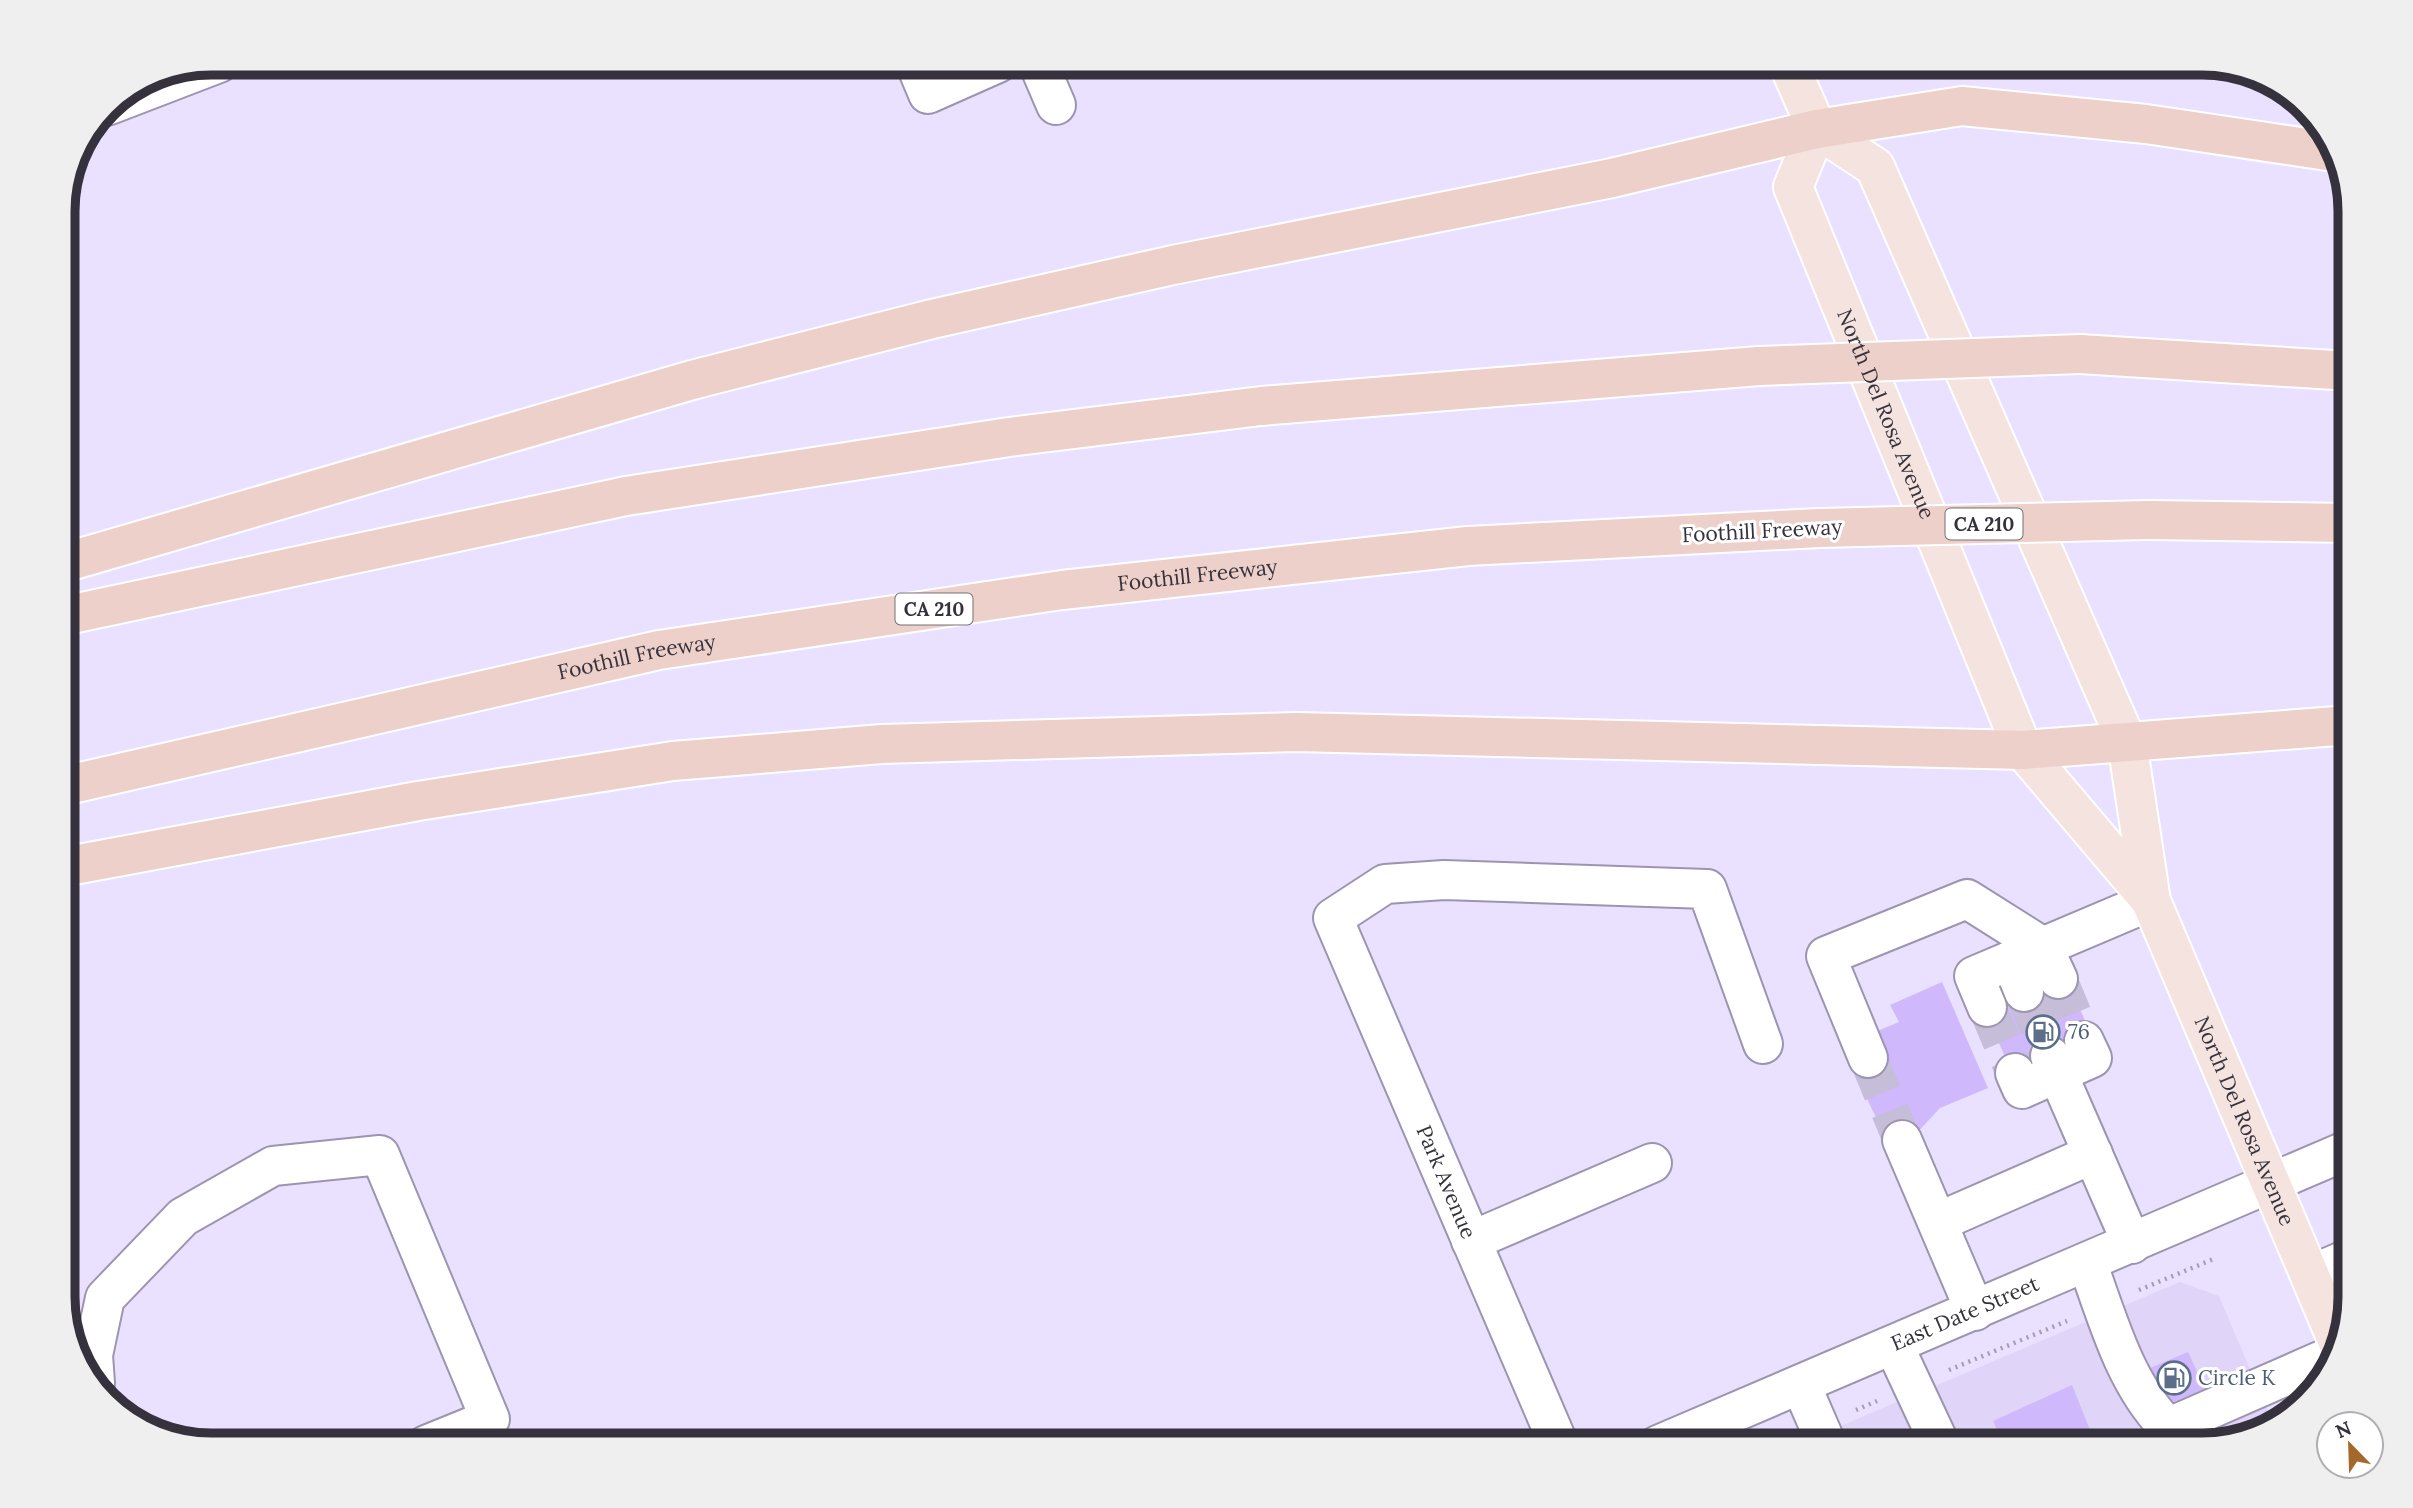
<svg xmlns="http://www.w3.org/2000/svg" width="2413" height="1508" viewBox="0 0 2413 1508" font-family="Lora,serif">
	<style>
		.built { fill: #e0d4f9 }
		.building { fill: #d0b8fd }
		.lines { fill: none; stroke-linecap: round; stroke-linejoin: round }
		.minor-tunnel { stroke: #c6bdd8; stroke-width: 38; stroke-dasharray: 38 19; stroke-linecap: butt }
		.minor-casing { stroke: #9d94b0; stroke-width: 42 }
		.major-casing { stroke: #fff; stroke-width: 42 }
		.highway-casing { stroke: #fff; stroke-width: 42 }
		.path { stroke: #a49cb3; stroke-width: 4.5; stroke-dasharray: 2 5; stroke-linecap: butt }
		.minor { stroke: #fff; stroke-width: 38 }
		.major { stroke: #f4e3df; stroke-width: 38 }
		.highway { stroke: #edd0c9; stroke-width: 38 }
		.highway-bridge-casing { stroke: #fff; stroke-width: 42; stroke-linecap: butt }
		.highway-bridge { stroke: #edd0c9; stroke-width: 38 }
		.labels { text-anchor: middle; stroke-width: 6; stroke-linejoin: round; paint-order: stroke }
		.shield { fill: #fff; stroke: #727077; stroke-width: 2 }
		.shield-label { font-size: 19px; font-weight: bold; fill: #36323d }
		.street-label { font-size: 21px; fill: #36323d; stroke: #fff }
		.service-label { font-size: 21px; fill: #4e5e75; stroke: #fff; text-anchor: start }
		.rim { fill: none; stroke: #36323d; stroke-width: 9 }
	</style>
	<rect width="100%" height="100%" fill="#eae0ff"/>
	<path class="built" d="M 2180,1282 L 2219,1296 L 2274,1426 L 2202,1445 L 1798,1444 Z"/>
	<path class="building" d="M 2067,980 L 2094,1041 L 2014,1077 L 1987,1016 Z
		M 1942,982 L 1988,1088 L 1940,1108 L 1915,1135 L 1889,1144 L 1851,1066 L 1870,1034 L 1899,1022 L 1890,1005 Z
		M 2188,1352 L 2205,1389 L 2166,1405 L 2150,1368 Z
		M 2072,1385 L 2096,1445 L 2004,1445 L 1993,1421 Z"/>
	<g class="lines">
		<path class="minor-tunnel" d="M 2058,979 L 2084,1041
			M 2024,992 L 2050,1056
			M 1987,1007 L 2015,1073
			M 1868,1058 L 1902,1140"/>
		<defs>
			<g id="minor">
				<path d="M 915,63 L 928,94 L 998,63"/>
				<path d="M 1038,63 L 1056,105"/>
				<path d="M 107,106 L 219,63"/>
				<path d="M 2011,960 L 2024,992"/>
				<path d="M 1987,1007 L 1974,976 L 2151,901"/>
				<path d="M 2050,1056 L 2132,1244"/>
				<path d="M 1868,1058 L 1826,956 L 1967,899 L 2043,947 L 2058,979"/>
				<path d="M 2015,1073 L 2022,1089 L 2092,1058 L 2084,1041"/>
				<path d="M 1902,1140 L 1975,1311"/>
				<path d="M 1938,1222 L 2093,1154"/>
				<path d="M 1471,1241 L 1652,1163"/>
				<path d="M 2087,1262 C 2107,1317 2124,1381 2165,1424 L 2174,1425 L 2334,1355"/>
				<path d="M 2310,1275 L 2350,1258"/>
				<path d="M 1894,1346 L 1938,1440"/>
				<path d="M 95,1383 L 93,1355 L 105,1298 L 183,1217 L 273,1166 L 380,1155 L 490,1419 L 426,1445"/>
				<path d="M 1801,1385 L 1827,1445"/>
				<path d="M 1559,1445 L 1333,918 L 1385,884 L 1444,880 L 1707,889 L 1763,1044"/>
				<path id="s1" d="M 1658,1445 L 2350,1149"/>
			</g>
			<g id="major">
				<path id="s2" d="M 1788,63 L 1817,129 L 1875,167 L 2127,742 L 2151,901 L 2338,1342"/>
				<path id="s3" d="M 1817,129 L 1793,187 L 2023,750 L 2151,901"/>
			</g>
			<g id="highway">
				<path d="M 2080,354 L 2350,371"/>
				<path d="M 2149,520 L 2350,523"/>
				<path d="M 63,563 L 692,380 L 932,319 L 1173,265 L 1612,178 L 1817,129 L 1962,106 L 2146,124 L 2334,152"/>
				<path d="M 63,616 L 626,496 L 1009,437 L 1261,406 L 1759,366"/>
				<path id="s4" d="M 63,786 L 659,650 L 1062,590 L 1468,546 L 1819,528"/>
				<path d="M 63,867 L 418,801 L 673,761 L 882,744 L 1297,732 L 2023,750 L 2350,725"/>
			</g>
		</defs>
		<use href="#minor" class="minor-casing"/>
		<use href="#major" class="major-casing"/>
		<use href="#highway" class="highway-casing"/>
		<path class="path" d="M 2139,1290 L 2216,1258
			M 1949,1370 L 2067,1321
			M 1856,1410 L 1877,1401
			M 1773,1445 L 1783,1441"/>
		<use href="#minor" class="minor"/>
		<use href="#major" class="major"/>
		<use href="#highway" class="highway"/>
		<defs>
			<path id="highway-bridge" d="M 1759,366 L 2080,354
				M 1819,528 L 2149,520"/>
		</defs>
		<use href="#highway-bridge" class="highway-bridge-casing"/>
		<use href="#highway-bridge" class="highway-bridge"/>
	</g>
	<defs>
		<symbol id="fuel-ring" viewBox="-11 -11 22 22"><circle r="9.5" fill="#fff" stroke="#5c6f8a" stroke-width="1.5"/><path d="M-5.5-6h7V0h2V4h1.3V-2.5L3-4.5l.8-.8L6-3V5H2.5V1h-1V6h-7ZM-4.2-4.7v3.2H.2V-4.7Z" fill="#5c6f8a"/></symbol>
	</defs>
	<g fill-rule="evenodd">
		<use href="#fuel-ring" x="2024" y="1013" width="38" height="38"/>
		<use href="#fuel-ring" x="2155" y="1359" width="38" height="38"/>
	</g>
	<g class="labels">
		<g class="shield">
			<rect x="1945.5" y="508.5" width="77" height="31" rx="5"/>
			<rect x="895.5" y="593.5" width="77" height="31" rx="5"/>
		</g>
		<g class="shield-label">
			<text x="1984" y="531">CA 210</text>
			<text x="934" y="616">CA 210</text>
		</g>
		<g class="street-label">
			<text dy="7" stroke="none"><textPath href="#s3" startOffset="308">North Del Rosa Avenue</textPath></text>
			<text transform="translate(1762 531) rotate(-3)" y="7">Foothill Freeway</text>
			<text dy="7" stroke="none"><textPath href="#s4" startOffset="1155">Foothill Freeway</textPath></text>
			<text dy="7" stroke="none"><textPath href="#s4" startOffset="588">Foothill Freeway</textPath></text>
			<text dy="7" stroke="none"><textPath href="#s2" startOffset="1169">North Del Rosa Avenue</textPath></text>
			<text transform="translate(1446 1182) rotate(67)" y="7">Park Avenue</text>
			<text dy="7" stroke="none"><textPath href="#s1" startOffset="334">East Date Street</textPath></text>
		</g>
		<g class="service-label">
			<text x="2068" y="1039">76</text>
			<text x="2198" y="1385">Circle K</text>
		</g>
	</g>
	<path d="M0 0H2413V1508H0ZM211 75H2202A136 136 0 0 1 2338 211V1297A136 136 0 0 1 2202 1433H211A136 136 0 0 1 75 1297V211A136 136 0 0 1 211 75Z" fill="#efefef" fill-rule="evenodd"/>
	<path class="rim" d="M211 75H2202A136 136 0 0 1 2338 211V1297A136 136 0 0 1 2202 1433H211A136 136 0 0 1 75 1297V211A136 136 0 0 1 211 75Z"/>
	<g transform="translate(2350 1445) rotate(337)"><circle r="33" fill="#ffffff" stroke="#afadb1" stroke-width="2"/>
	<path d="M0-5L12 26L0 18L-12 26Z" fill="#a4682b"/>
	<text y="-10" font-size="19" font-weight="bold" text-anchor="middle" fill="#36323d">N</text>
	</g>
</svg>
